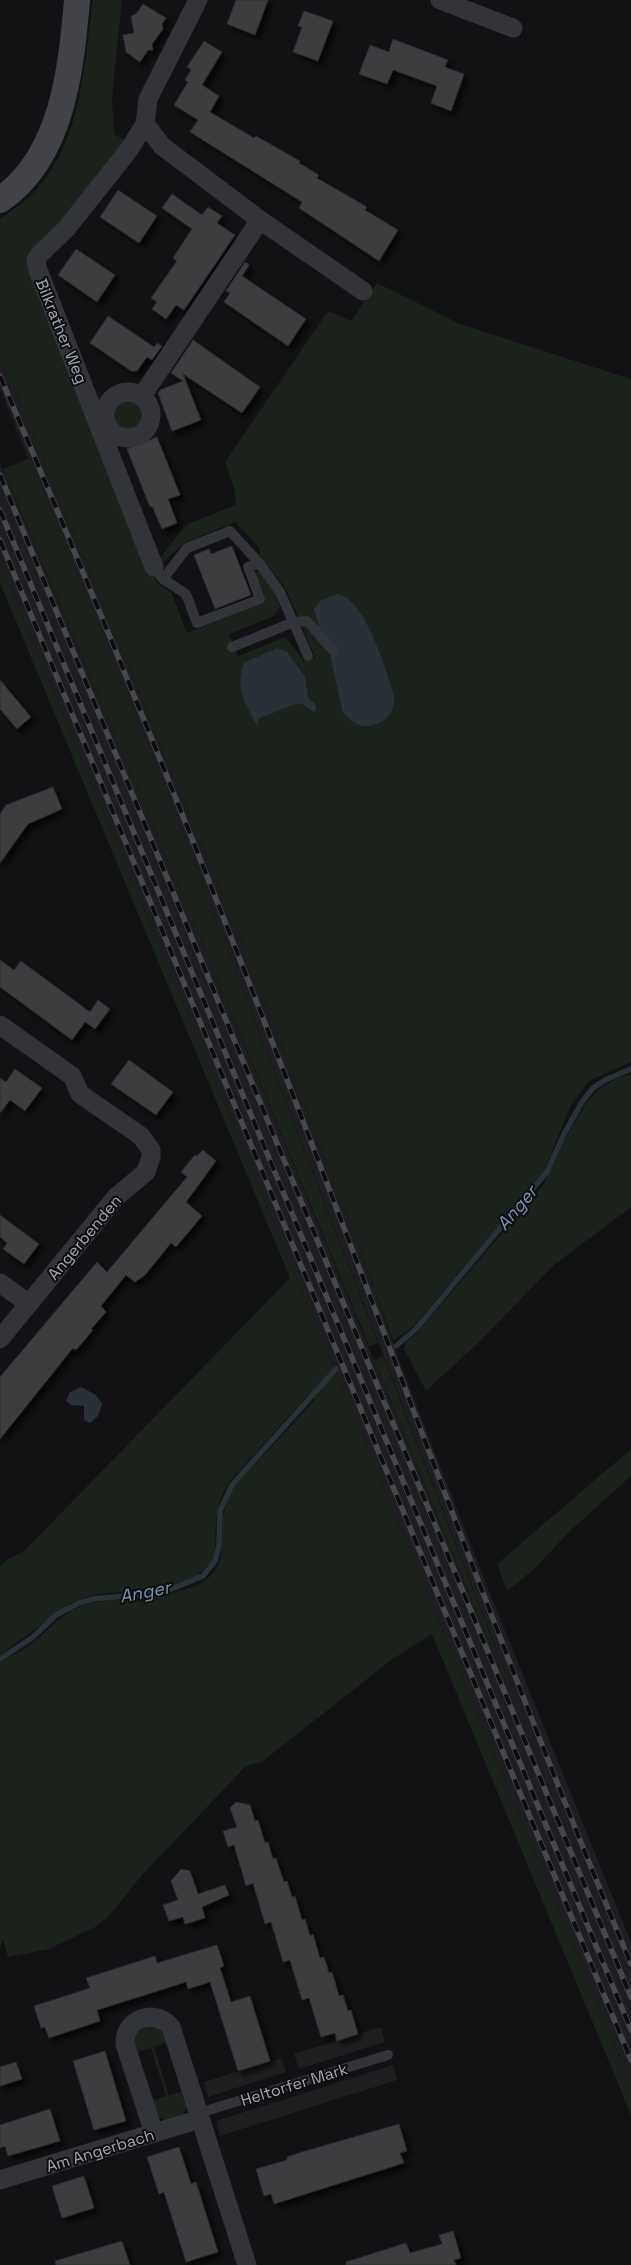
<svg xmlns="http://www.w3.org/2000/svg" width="631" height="2265" viewBox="0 0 631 2265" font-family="'Space Grotesk',sans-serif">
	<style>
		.built { fill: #1e1e21 }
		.green { fill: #1a221b }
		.water { fill: #283138 }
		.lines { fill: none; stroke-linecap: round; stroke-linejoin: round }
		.stream { stroke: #283138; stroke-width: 5.5 }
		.building { fill: #3c3d41; stroke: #2c2c30; filter: url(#shadow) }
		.service { stroke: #333439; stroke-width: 10 }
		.minor { stroke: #333439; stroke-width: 19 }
		.secondary { stroke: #414349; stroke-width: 26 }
		.rail-casing { stroke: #46484e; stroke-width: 5.5 }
		.rail { stroke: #0d0d0f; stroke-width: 4; stroke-dasharray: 11; stroke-linecap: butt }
		.labels { text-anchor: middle; stroke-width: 4; stroke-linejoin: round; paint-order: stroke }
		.street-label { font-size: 16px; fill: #a3a8b5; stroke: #0d0d0f }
		.water-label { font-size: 18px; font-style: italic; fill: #7896b2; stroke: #0d0d0f }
	</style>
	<defs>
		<filter id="shadow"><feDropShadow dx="4.5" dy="4.5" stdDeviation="2.5" flood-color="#0009"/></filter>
	</defs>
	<rect width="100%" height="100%" fill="#121214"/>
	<path class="built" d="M 0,354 L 250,961 L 357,1241 L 399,1360 L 485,1581 L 631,1942 L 631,2085 L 0,562 L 0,463 L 189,910 L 503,1676 L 506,1674 L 208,899 L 0,389 Z
		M 381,2027 L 385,2042 L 299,2069 L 294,2054 Z
		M 281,2058 L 286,2072 L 208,2097 L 204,2082 Z
		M 393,2065 L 397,2080 L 220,2136 L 216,2121 Z"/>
	<path class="green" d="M 93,0 L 122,0 L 112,98 L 114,134 L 130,144 L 32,259 L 157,583 L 171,592 L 187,633 L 264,602 L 265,597 L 255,574 L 258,570 L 275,592 L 280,607 L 274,616 L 229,634 L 238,656 L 285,637 L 304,661 L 315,657 L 286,589 L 259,555 L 260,549 L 235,522 L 186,542 L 160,565 L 158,560 L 186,525 L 236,505 L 234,488 L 225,462 L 328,311 L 351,321 L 377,283 L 460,324 L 631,379 L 631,1062 L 589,1081 L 570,1107 L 544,1172 L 413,1327 L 393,1340 L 357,1241 L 250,961 L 0,354 L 0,219 C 12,210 26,202 36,190 C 82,140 84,64 93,0 Z
		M111 415a17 17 0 1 1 34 0a17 17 0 1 1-34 0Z
		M 30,458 L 208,899 L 378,1343 L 369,1346 L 189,910 L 3,469 Z
		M 0,562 L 631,2085 L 631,2115 L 432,1634 L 391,1660 L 262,1762 L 246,1766 L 144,1873 L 108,1917 L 95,1927 L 49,1949 L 8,1957 L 3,1939 L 0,1949 L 0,1662 C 12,1656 25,1649 36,1640 C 54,1625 67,1608 92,1603 C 123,1596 191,1600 212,1574 C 225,1559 221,1541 222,1523 C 223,1510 229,1499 234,1487 L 315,1400 L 310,1393 L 230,1481 L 223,1492 L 216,1517 L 215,1552 L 211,1562 L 196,1577 L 168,1587 L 91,1595 L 71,1603 L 0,1655 L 0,1566 L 7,1560 L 24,1551 L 290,1278 L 0,583 Z
		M 631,1074 L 631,1207 L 555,1264 L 479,1342 L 426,1391 L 404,1349 L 406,1342 L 415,1335 L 544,1184 L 567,1135 L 585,1105 L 598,1090 L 617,1078 Z
		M 383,1356 L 506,1675 L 503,1676 L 374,1360 Z
		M 631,1449 L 631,1476 L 571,1530 L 534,1569 L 507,1591 L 497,1564 Z
		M 147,2025 L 163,2028 L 168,2042 L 154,2047 L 169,2096 L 184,2091 L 187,2106 L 183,2115 L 167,2121 L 158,2116 L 152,2101 L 166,2096 L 151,2048 L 137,2052 C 131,2039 135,2032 147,2025 Z"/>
	<path class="water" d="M 337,594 C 365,597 386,671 394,695 C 396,714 382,727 363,726 C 356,726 348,717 343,713 L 330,655 L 311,633 L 319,627 L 314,609 L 320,601 Z
		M 277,648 L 287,652 L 305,677 L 308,698 L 315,704 L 316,710 L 314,712 L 302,704 L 295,704 L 258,719 L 258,727 C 246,706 234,688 244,663 Z
		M 81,1387 L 96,1395 L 102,1404 L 98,1416 L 90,1423 L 84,1420 L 84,1406 L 71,1405 L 66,1401 L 70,1392 Z"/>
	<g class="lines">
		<path class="stream" d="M 396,1346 L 416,1329 L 547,1172 L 564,1134 L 582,1102 L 593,1088 L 605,1080 L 631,1069
			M 0,1659 L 33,1637 L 56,1615 L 79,1603 L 93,1599 L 164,1592 L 203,1576 L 215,1561 L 219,1546 L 220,1511 L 232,1485 L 336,1369"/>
	</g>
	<path class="building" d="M 236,0 L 268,0 L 255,35 L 227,24 Z
		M 143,4 L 166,18 L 162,24 L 163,29 L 152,44 L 153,50 L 148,50 L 140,62 L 126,52 L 123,35 L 134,33 L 131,16 L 136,14 Z
		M 304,11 L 333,21 L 318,61 L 293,52 L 302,27 L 298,26 Z
		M 393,39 L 448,60 L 445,67 L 464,74 L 451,111 L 431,103 L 437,86 L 393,70 L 387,84 L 359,74 L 370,45 L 389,52 Z
		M 204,41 L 222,52 L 202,85 L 219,96 L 210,112 L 254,138 L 256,136 L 300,161 L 299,163 L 319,175 L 317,178 L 367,207 L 365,210 L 398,230 L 379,261 L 299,208 L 302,202 L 190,132 L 198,120 L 174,105 L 188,82 L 185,80 L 191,70 L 187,67 Z
		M 118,190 L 157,216 L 139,243 L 100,217 Z
		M 172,194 L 202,215 L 208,207 L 222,216 L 217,223 L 235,235 L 184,310 L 176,305 L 166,319 L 152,309 L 157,302 L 151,298 L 177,261 L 173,258 L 192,229 L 162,208 Z
		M 76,249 L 115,275 L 97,302 L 58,275 Z
		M 245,262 L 249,265 L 242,276 L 306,319 L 288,346 L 224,302 L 230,293 L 226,291 Z
		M 108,316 L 154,347 L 157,343 L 162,346 L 152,360 L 147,357 L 137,371 L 131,371 L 90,343 Z
		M 193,340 L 260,387 L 242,413 L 183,374 L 201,420 L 172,431 L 158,393 L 160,390 L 183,381 L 171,373 Z
		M 157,437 L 180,495 L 168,499 L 177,523 L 162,529 L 152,506 L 150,507 L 127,449 Z
		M 232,546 L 251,595 L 215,609 L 194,555 L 209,549 L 211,554 Z
		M 0,680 L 31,717 L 17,729 L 0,709 Z
		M 53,787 L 62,809 L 28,824 L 0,863 L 0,814 L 6,805 Z
		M 0,960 L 14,970 L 21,961 L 90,1012 L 98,1000 L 110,1009 L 95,1029 L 85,1022 L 72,1040 L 0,987 Z
		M 129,1060 L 173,1092 L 156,1115 L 111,1084 Z
		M 15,1069 L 42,1088 L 25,1111 L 10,1100 L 0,1113 L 0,1078 L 6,1082 Z
		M 203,1150 L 216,1161 L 186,1202 L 202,1216 L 176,1247 L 171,1243 L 145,1275 L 135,1282 L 126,1275 L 101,1306 L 106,1312 L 91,1329 L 93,1330 L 76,1350 L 73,1348 L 0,1439 L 0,1377 L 97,1262 L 107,1272 L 187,1177 L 181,1172 L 195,1155 L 197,1156 Z
		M 0,1215 L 39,1244 L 24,1264 L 3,1249 L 7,1243 L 0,1237 Z
		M 236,1802 L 250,1805 L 255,1821 L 258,1820 L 265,1843 L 268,1842 L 273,1859 L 276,1858 L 284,1882 L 287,1881 L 292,1897 L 295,1896 L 302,1920 L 305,1919 L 310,1936 L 313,1934 L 320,1958 L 324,1957 L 329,1973 L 332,1972 L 339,1996 L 343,1995 L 348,2011 L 351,2010 L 358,2034 L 337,2041 L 335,2033 L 321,2037 L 309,1998 L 302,2000 L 290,1960 L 283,1962 L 271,1922 L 265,1924 L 253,1883 L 246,1886 L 234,1845 L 228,1847 L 223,1831 L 237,1827 L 230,1808 Z
		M 181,1869 L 190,1871 L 198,1894 L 225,1885 L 229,1895 L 202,1907 L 205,1918 L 185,1924 L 183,1917 L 169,1921 L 163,1905 L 178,1900 L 171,1881 Z
		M 217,1945 L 224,1966 L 220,1968 L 231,2002 L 250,1996 L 270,2061 L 238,2071 L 210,1982 L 188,1989 L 186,1982 L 97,2010 L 100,2021 L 49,2038 L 45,2027 L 41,2028 L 34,2006 L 90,1988 L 86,1978 L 155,1956 L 157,1963 Z
		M 105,2051 L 126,2121 L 94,2130 L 73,2061 Z
		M 16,2062 L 22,2079 L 0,2086 L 0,2067 Z
		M 50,2109 L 60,2141 L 8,2156 L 5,2146 L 0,2148 L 0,2125 Z
		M 399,2124 L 407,2151 L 400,2153 L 404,2163 L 274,2204 L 271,2194 L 264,2196 L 256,2169 L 287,2160 L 287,2157 L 302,2152 Z
		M 179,2147 L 191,2184 L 196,2182 L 218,2252 L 186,2262 L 164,2192 L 159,2194 L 147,2157 Z
		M 84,2176 L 94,2208 L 62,2218 L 52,2186 Z
		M 453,2231 L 461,2258 L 454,2260 L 456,2265 L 346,2265 L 346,2262 L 406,2243 L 410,2253 L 442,2244 L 439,2235 Z
		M 122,2241 L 130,2265 L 56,2265 L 55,2261 Z"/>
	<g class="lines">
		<path class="service" d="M 154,567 L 163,579 L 187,548 L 230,531 L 259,563 L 280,592 L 308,656
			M 163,579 L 186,594 L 197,623 L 260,599 L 248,567 L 259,563
			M 232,647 L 294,622 L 307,621 L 334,651
			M 199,2113 L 388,2055"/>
		<path class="minor" d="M 440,0 L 513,28
			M 145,124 L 162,146 L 260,220 L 363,291
			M105 415a23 23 0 1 1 46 0a23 23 0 1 1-46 0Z
			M 142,396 L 260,220
			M 154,567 L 38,270 L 36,260 L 40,254 L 66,229 L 128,151 L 145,124 L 148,99 L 198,0
			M 0,1025 L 72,1076 L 80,1094 L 141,1136 L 151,1150 L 151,1157 L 146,1172 L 116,1197 L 0,1339
			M 0,1283 L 29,1304
			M 154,2133 L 125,2044 C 124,2018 155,2008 171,2027 L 247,2265
			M 0,2180 L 200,2119"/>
		<path class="secondary" d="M 0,200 C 63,157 71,69 77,0"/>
		<defs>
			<path id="rail" d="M 0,376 C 95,597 186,820 273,1044 C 393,1350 504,1661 631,1964
				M 0,475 L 631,1997
				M 0,510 L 631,2030
				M 0,540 L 631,2060"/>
		</defs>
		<use href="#rail" class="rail-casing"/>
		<use href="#rail" class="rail"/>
	</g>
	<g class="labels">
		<g class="street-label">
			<text transform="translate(62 331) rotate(68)" y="6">Bilkrather Weg</text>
			<text transform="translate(84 1237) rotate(-50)" y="6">Angerbenden</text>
			<text transform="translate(294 2084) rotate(-17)" y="6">Heltorfer Mark</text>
			<text transform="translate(100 2150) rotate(-17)" y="6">Am Angerbach</text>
		</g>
		<g class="water-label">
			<text transform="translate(517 1208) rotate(-50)" y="6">Anger</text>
			<text transform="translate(145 1592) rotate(-11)" y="6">Anger</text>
		</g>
	</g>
</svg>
